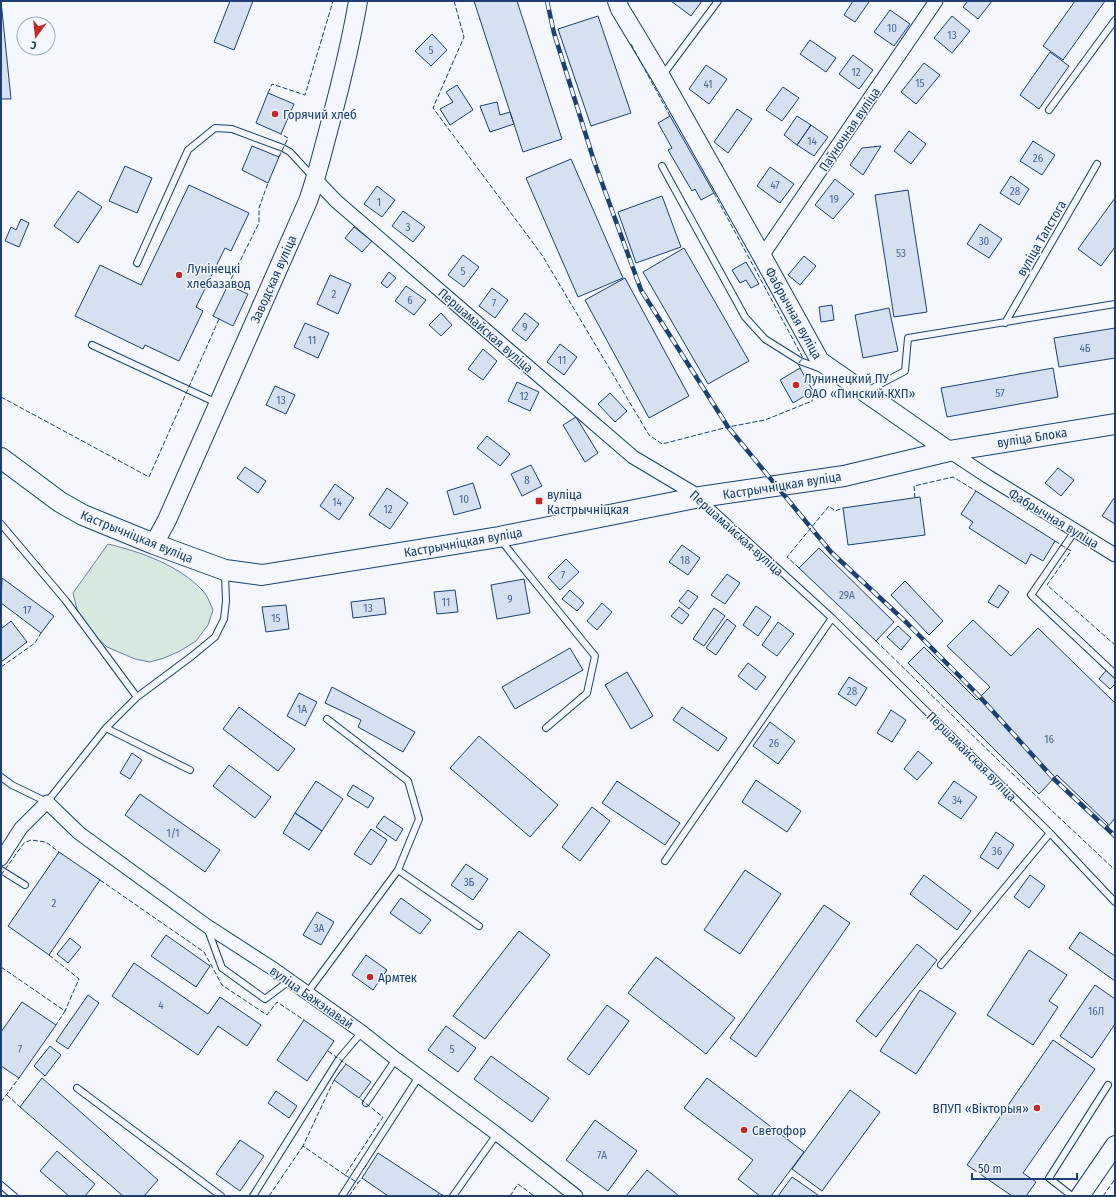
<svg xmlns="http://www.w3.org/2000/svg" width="1116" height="1197" viewBox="0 0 1116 1197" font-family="'Fira Sans Condensed',sans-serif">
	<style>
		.green { fill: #d7e8df; stroke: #687fa3 }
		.building { fill: #d5e0f0; stroke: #1d3f73 }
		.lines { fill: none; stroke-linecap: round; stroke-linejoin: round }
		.lane-casing { stroke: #1d3f73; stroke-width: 8 }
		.street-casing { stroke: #1d3f73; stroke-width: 15 }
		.secondary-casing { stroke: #1d3f73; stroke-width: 20 }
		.primary-casing { stroke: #1d3f73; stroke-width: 22 }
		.lane { stroke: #f4f7fb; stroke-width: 6 }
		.street { stroke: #f4f7fb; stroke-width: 13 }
		.secondary { stroke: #f4f7fb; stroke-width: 18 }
		.primary { stroke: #f4f7fb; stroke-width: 20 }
		.rail-casing { stroke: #1d3f73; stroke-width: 4.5 }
		.rail { stroke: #f4f7fb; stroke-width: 3; stroke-dasharray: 9; stroke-linecap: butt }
		.fence { stroke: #1d3f73; stroke-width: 1; stroke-dasharray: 5 2; stroke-linecap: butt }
		.poi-dot { fill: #c62828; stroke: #f4f7fb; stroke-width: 1.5 }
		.labels { text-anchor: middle; stroke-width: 3; stroke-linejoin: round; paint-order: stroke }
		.number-label { font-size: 11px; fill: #4b6792 }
		.poi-label { font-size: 13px; fill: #1d3f73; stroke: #f4f7fb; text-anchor: start }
		.street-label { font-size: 13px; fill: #1d3f73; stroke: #f4f7fb }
	</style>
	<rect width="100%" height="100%" fill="#f4f7fb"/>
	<path class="green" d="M 108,544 C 141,552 179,565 203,591 C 208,596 210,604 213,610 L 208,625 L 196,641 L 180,651 L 164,658 L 150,662 L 135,659 L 107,647 L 93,634 L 78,613 L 73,593 Z"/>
	<path class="building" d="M 1,1 L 11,99 L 1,99 Z
		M 230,1 L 253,1 L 234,50 L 214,42 Z
		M 474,1 L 517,1 L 562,139 L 523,152 Z
		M 671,1 L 702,1 L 691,16 Z
		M 853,1 L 867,1 L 869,2 L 855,22 L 844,15 Z
		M 968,1 L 992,1 L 978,19 L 963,7 Z
		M 1075,1 L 1105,1 L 1063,60 L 1043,46 Z
		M 890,10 L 910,24 L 894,46 L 874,32 Z
		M 598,16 L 631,113 L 591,126 L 558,29 Z
		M 952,16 L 970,31 L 952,53 L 934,38 Z
		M 432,34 L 447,50 L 431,66 L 415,51 Z
		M 810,40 L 836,58 L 826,72 L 800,54 Z
		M 1050,52 L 1069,66 L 1039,109 L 1020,95 Z
		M 853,55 L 873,70 L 859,89 L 839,74 Z
		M 924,63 L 940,75 L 916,104 L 901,92 Z
		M 706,65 L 727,79 L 709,104 L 689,89 Z
		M 457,85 L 473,110 L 450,125 L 440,109 L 453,102 L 446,92 Z
		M 783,87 L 799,98 L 782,121 L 766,110 Z
		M 268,93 L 294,104 L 281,134 L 256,123 Z
		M 497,102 L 500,115 L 510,112 L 514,124 L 490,132 L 480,106 Z
		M 737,109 L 752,119 L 728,153 L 714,142 Z
		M 670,116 L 714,193 L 701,200 L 695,189 L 692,191 L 668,150 L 672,148 L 658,123 Z
		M 797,116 L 811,125 L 797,145 L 784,135 Z
		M 811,125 L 828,137 L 814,156 L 797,145 Z
		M 909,131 L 926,144 L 911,164 L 894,151 Z
		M 1033,141 L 1055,155 L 1042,175 L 1020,161 Z
		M 252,146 L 279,157 L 268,183 L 242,170 Z
		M 881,146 L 863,175 L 850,165 L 862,148 Z
		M 571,159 L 623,278 L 578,297 L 526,178 Z
		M 125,166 L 152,178 L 137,213 L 109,201 Z
		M 770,167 L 794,184 L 780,203 L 757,186 Z
		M 1011,176 L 1029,189 L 1019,205 L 1000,193 Z
		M 835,179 L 854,194 L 833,219 L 815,205 Z
		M 189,185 L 249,213 L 231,251 L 225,248 L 196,307 L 203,311 L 179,361 L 145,345 L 143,349 L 75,316 L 100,265 L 141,285 Z
		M 377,186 L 395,200 L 382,217 L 364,204 Z
		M 908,190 L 927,312 L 894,317 L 875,195 Z
		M 78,191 L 102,207 L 78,243 L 54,226 Z
		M 662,196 L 681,247 L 636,263 L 618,212 Z
		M 1115,198 L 1115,247 L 1101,266 L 1078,249 Z
		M 403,211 L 425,227 L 413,242 L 392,226 Z
		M 21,219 L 29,223 L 19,247 L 5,241 L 11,227 L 16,230 Z
		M 980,224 L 1002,239 L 989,258 L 967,244 Z
		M 354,227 L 372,241 L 362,252 L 345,238 Z
		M 684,248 L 749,361 L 708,384 L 643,272 Z
		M 463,255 L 479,267 L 464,287 L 448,275 Z
		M 804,256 L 816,266 L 800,285 L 788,275 Z
		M 746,262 L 759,284 L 751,288 L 746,280 L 740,283 L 732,270 Z
		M 389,272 L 396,278 L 387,288 L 381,283 Z
		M 330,275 L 351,284 L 338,314 L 317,304 Z
		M 625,278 L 689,396 L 649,418 L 585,300 Z
		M 228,285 L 248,294 L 233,326 L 213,316 Z
		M 406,286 L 426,300 L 414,315 L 395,301 Z
		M 492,288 L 508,300 L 495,318 L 479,306 Z
		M 832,305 L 834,320 L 821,322 L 819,307 Z
		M 889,308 L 898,351 L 863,358 L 855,315 Z
		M 441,313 L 452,325 L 441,336 L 429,325 Z
		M 525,313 L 539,324 L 526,341 L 512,330 Z
		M 305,323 L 329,333 L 318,358 L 294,347 Z
		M 1115,328 L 1115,358 L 1059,367 L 1054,338 Z
		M 560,344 L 577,357 L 564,375 L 547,362 Z
		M 483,349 L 497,361 L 483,380 L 468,369 Z
		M 800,368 L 813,391 L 793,403 L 780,380 Z
		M 1053,368 L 1058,397 L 947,417 L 941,388 Z
		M 517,382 L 539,392 L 530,411 L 508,401 Z
		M 275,386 L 295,395 L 286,414 L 266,405 Z
		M 610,393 L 627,411 L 615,422 L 598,404 Z
		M 576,417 L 598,453 L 585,462 L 563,425 Z
		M 487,436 L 510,454 L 500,466 L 477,448 Z
		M 531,465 L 542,486 L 522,496 L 511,474 Z
		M 245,467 L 266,481 L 258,493 L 237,478 Z
		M 1058,468 L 1074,480 L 1061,496 L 1045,483 Z
		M 473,483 L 481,508 L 454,515 L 447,491 Z
		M 335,484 L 354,498 L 339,520 L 320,506 Z
		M 387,488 L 408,503 L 390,529 L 369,515 Z
		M 976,491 L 1055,541 L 1043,561 L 1031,554 L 1026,564 L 969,528 L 973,522 L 961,514 Z
		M 920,497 L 925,535 L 848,545 L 843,508 Z
		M 1114,498 L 1115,499 L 1115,524 L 1102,516 Z
		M 682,545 L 700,558 L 688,575 L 669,562 Z
		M 819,548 L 894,622 L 876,641 L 799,568 Z
		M 566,559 L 579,572 L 560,590 L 548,577 Z
		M 727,574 L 740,583 L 725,604 L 711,595 Z
		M 2,578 L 54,616 L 41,633 L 1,603 Z
		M 524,579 L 530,613 L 497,619 L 491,585 Z
		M 905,581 L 943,621 L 929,635 L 891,595 Z
		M 999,585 L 1009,592 L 998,608 L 988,602 Z
		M 455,590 L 458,612 L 437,614 L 434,592 Z
		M 570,590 L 584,603 L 577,611 L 562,599 Z
		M 688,590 L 698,597 L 689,609 L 679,601 Z
		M 384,598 L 386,614 L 353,618 L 351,602 Z
		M 602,603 L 612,612 L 597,630 L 587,621 Z
		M 286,605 L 289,629 L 266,632 L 262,607 Z
		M 756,606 L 771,617 L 758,636 L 743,625 Z
		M 679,607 L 689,615 L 682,624 L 671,616 Z
		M 714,608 L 725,616 L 704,646 L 693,639 Z
		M 727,619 L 736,626 L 716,655 L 706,648 Z
		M 973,620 L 1011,656 L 1038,628 L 1115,703 L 1115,818 L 1107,828 L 1108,824 L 1057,775 L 1039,794 L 908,663 L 924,647 L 977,700 L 990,687 L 947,646 Z
		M 11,621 L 27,642 L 1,662 L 1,629 Z
		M 778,622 L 794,634 L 777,656 L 762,645 Z
		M 898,626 L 911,638 L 901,650 L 887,637 Z
		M 570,648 L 583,670 L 515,709 L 502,687 Z
		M 748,663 L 766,677 L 756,690 L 738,676 Z
		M 1108,668 L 1115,674 L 1115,684 L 1110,689 L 1099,679 Z
		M 627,672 L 653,716 L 631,729 L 605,685 Z
		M 849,677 L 867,688 L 856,706 L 838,694 Z
		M 332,687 L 415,732 L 403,752 L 358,727 L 361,720 L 325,703 Z
		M 299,693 L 317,702 L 305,726 L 287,716 Z
		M 239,707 L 295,749 L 278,771 L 223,729 Z
		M 682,707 L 727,738 L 718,751 L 673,720 Z
		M 891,710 L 906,720 L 892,742 L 877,733 Z
		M 770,722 L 795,741 L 778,764 L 753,746 Z
		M 479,736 L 558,805 L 530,837 L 450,768 Z
		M 918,751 L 932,763 L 917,780 L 904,769 Z
		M 132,753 L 142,760 L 130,779 L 120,773 Z
		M 229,765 L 271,797 L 255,818 L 213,786 Z
		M 756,780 L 801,811 L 787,832 L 742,802 Z
		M 316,781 L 343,799 L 322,831 L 295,813 Z
		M 617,781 L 680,823 L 665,845 L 602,803 Z
		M 954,781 L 977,797 L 961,819 L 938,803 Z
		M 353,785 L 374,798 L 368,808 L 347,795 Z
		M 140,794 L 220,850 L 205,872 L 125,815 Z
		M 592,807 L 610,821 L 580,861 L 562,847 Z
		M 295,813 L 322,831 L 309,850 L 283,833 Z
		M 384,816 L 403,829 L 396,841 L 376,827 Z
		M 371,829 L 387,840 L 371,865 L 354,854 Z
		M 996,832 L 1014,845 L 998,869 L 980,857 Z
		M 59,852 L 100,880 L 49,955 L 8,926 Z
		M 466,864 L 488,879 L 473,900 L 451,885 Z
		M 745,870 L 781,894 L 740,954 L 704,930 Z
		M 924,875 L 971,911 L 957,930 L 910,894 Z
		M 1030,875 L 1045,886 L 1029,908 L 1014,897 Z
		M 401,898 L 431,920 L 420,934 L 390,913 Z
		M 824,905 L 850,923 L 756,1057 L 730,1038 Z
		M 317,912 L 334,922 L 321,945 L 303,935 Z
		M 519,931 L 550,955 L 485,1039 L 453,1016 Z
		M 1080,932 L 1115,956 L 1115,981 L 1069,948 Z
		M 166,935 L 210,966 L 196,987 L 151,956 Z
		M 70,938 L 81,947 L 68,963 L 57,954 Z
		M 917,944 L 937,960 L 876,1037 L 856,1021 Z
		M 1029,950 L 1067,975 L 1049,1001 L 1058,1007 L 1033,1045 L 987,1015 Z
		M 366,955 L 387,970 L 373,990 L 352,975 Z
		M 656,957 L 735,1018 L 706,1054 L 628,993 Z
		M 134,963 L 208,1014 L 220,997 L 261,1025 L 247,1046 L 218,1026 L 198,1055 L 112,996 Z
		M 1095,985 L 1115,999 L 1115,1024 L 1092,1058 L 1060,1036 Z
		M 920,990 L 956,1013 L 916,1074 L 880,1051 Z
		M 88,995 L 99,1003 L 68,1049 L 56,1041 Z
		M 22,1002 L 56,1025 L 19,1078 L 1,1066 L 1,1032 Z
		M 607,1005 L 629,1021 L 589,1075 L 567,1059 Z
		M 304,1020 L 334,1041 L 307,1081 L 277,1060 Z
		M 446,1026 L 476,1048 L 458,1072 L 428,1050 Z
		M 1053,1040 L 1095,1069 L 1023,1173 L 1036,1182 L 1026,1196 L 1012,1196 L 967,1165 Z
		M 50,1046 L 61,1055 L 45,1076 L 34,1066 Z
		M 491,1056 L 549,1098 L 532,1122 L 474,1079 Z
		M 346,1064 L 371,1082 L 359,1098 L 334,1080 Z
		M 42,1078 L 158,1180 L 144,1196 L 123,1196 L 20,1107 Z
		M 707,1078 L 804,1152 L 771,1196 L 760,1196 L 738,1179 L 753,1160 L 684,1108 Z
		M 850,1090 L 880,1112 L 822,1191 L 792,1169 Z
		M 276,1091 L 297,1106 L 289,1118 L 268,1103 Z
		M 595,1120 L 637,1151 L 608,1191 L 566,1160 Z
		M 240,1140 L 264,1156 L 240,1191 L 216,1174 Z
		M 57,1151 L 95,1184 L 85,1196 L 69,1196 L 40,1171 Z
		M 378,1153 L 439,1193 L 437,1196 L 388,1196 L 362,1178 Z
		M 647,1170 L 679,1196 L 626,1196 Z
		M 792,1177 L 818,1195 L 817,1196 L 778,1196 Z"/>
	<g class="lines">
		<defs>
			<path id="lane" d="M 662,76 L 718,1
				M 1049,110 L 1115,20
				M 662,166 L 745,317 L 765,339 L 800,361 L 819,368
				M 137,263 L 188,150 L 215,128 L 232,129 L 283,148 L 290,152 L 313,177
				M 1005,323 L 1097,164
				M 92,345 L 217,403
				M 867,391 L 905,371 L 908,338 L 1115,304
				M 704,501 L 832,618 L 1050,833 L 1115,902
				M 1,524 L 66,601 L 137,697
				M 1075,531 L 1031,595 L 1115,674
				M 501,540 L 511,553 L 595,656 L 587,693 L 546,728
				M 106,728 L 190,770
				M 1,777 L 12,785 L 47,802 L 106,728 L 137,697 L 192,656 L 215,637 L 224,619 L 226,601 L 225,574
				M 665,861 L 832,618
				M 1,870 L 25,885
				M 398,870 L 479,926
				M 208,930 L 222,968 L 265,999 L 289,981
				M 941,965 L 1050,833
				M 307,993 L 398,870 L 419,819 L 408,781 L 327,719
				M 77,1088 L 221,1196
				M 366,1103 L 396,1059
				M 1,1185 L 14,1196
				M 253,1196 L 339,1059 L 362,1032
				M 342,1196 L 420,1075
				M 453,1196 L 497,1134
				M 1072,1196 L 1049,1178 L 1108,1085"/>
			<path id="street" d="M 316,180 L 336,201 L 633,457 L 700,497
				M 762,256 L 936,1
				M 949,451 L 987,476 L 1115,555
				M 1,859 L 21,828 L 47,802 L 79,833 L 207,926 L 275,970 L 362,1032 L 396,1059 L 497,1134 L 576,1196"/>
			<path id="secondary" d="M 617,1 L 620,9 L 661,77 L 762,256 L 820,361 L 949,451
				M 154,544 L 167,520 L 308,201 C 317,176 323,150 330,124 C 341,83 351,42 358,1
				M 1080,1196 L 1115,1145"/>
			<path id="primary" d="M 1,458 L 60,502 L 83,515 L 154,544 L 225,570 L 262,575 L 499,537 L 700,497 L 844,476 L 949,451 L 1115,424"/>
		</defs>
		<use href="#lane" class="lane-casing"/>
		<use href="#street" class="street-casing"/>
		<use href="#secondary" class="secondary-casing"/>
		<use href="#primary" class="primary-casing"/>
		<use href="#lane" class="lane"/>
		<use href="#street" class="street"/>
		<use href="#secondary" class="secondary"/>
		<use href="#primary" class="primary"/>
		<defs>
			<path id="rail" d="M 547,1 L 554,33 L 594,161 L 641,290 L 728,427 L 831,552 L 907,623 L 980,697 L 1054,779 L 1115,836"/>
		</defs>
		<use href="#rail" class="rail-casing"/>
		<use href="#rail" class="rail"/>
		<path class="fence" d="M 454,1 L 464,37 L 433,108 L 542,255 L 649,435 L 662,444 L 728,427 L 765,420 L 812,401 L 815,390
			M 631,44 L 670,116
			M 268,93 L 272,84 L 305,95 L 333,1
			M 279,157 L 288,138 L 281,134
			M 714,193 L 803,358 L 798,364 L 801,369
			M 228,285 L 259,223 L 259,208 L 268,183
			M 1,397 L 149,477 L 219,319
			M 915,498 L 914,486 L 953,477 L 976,491
			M 1055,541 L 1071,551 L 1047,585 L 1115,645
			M 799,568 L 787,557 L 829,506 L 835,511 L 843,508
			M 876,641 L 999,761 L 1115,870
			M 1,667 L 35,643 L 41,633
			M 1,875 L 24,843 L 31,840 L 46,842 L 59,852
			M 100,880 L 204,952 L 222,985 L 267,1015 L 277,1002 L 304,1020
			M 49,955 L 79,979 L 65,1011
			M 1,967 L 65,1011 L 56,1025
			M 328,1051 L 346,1064
			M 334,1080 L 303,1146 L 345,1175 L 383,1117 L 359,1098
			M 7,1095 L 20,1107
			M 1,1102 L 19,1078
			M 345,1175 L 358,1183 L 362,1178
			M 439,1193 L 444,1196
			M 269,1196 L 303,1146
			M 349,1196 L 358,1183
			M 510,1196 L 518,1184 L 534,1196
			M 1103,1196 L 1115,1179"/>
	</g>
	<g class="poi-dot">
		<circle cx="275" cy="114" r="4"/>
		<circle cx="179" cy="275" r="4"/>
		<circle cx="796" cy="385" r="4"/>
		<rect x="535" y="497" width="8" height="8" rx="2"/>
		<circle cx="370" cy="977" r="4"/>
		<circle cx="1037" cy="1108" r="4"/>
		<circle cx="744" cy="1130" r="4"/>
	</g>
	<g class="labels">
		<g class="number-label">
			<text x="892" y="32">10</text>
			<text x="952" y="39">13</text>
			<text x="431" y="54">5</text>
			<text x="856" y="76">12</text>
			<text x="920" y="87">15</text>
			<text x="708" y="88">41</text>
			<text x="812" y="145">14</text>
			<text x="1038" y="162">26</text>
			<text x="775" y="189">47</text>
			<text x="1015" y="195">28</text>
			<text x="834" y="203">19</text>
			<text x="379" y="206">1</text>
			<text x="408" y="231">3</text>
			<text x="984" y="245">30</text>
			<text x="901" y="257">53</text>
			<text x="463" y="275">5</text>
			<text x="334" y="298">2</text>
			<text x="410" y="304">6</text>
			<text x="494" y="307">7</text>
			<text x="525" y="331">9</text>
			<text x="312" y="344">11</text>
			<text x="1085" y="352">4Б</text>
			<text x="562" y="364">11</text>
			<text x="1000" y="397">57</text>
			<text x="524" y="400">12</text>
			<text x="281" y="404">13</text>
			<text x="527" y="484">8</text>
			<text x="464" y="503">10</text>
			<text x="337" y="506">14</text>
			<text x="388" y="513">12</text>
			<text x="685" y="564">18</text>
			<text x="563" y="579">7</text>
			<text x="847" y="599">29А</text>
			<text x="510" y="603">9</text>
			<text x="446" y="606">11</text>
			<text x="368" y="612">13</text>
			<text x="27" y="614">17</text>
			<text x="276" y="622">15</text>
			<text x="852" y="695">28</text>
			<text x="302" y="713">1А</text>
			<text x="1049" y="743">16</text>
			<text x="774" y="747">26</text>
			<text x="957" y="804">34</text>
			<text x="173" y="837">1/1</text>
			<text x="997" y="855">36</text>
			<text x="469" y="886">3Б</text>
			<text x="54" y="907">2</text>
			<text x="319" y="932">3А</text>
			<text x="161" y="1009">4</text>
			<text x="1096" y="1015">16Л</text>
			<text x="20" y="1053">7</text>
			<text x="452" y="1053">5</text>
			<text x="602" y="1159">7А</text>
		</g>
		<g class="poi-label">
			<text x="283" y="119">Горячий хлеб</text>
			<text x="187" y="273">Лунінецкі<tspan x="187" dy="15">хлебазавод</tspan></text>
			<text x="804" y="383">Лунинецкий ПУ<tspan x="804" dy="15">ОАО «Пинский КХП»</tspan></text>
			<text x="547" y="499">вуліца<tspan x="547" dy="15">Кастрычніцкая</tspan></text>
			<text x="378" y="982">Армтек</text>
			<text x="1029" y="1113" text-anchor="end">ВПУП «Вікторыя»</text>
			<text x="752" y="1135">Светофор</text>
		</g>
		<g class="street-label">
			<text transform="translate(849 129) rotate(-56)" y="5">Паўночная вуліца</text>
			<text transform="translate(1041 238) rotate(-60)" y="5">вуліца Талстога</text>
			<text transform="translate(273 279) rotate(-66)" y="5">Заводская вуліца</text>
			<text transform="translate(794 313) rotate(61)" y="5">Фабрычная вуліца</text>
			<text transform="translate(486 330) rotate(41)" y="5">Першамайская вуліца</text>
			<text transform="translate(1032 437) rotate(-9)" y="5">вуліца Блока</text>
			<text transform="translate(782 485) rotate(-9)" y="5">Кастрычніцкая вуліца</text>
			<text transform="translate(1054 518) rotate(31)" y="5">Фабрычная вуліца</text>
			<text transform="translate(737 533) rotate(42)" y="5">Першамайская вуліца</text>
			<text transform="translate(137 536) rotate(22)" y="5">Кастрычніцкая вуліца</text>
			<text transform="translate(463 542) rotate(-10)" y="5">Кастрычніцкая вуліца</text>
			<text transform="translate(972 756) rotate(45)" y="5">Першамайская вуліца</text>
			<text transform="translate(312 997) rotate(35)" y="5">вуліца Бажэнавай</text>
		</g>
	</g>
	<rect width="1116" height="1197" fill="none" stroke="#1d3f73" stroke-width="4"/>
	<g transform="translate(36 36) rotate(195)"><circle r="19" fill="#f4f7fb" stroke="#9eadc5"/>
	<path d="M0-3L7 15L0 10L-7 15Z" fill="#c62828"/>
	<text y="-6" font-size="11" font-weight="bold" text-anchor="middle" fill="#1d3f73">С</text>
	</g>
	<path d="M972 1173v6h105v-6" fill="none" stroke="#1d3f73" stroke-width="2"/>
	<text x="978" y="1173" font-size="12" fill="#1d3f73" stroke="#f4f7fb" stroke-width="3" paint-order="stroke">50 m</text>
</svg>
